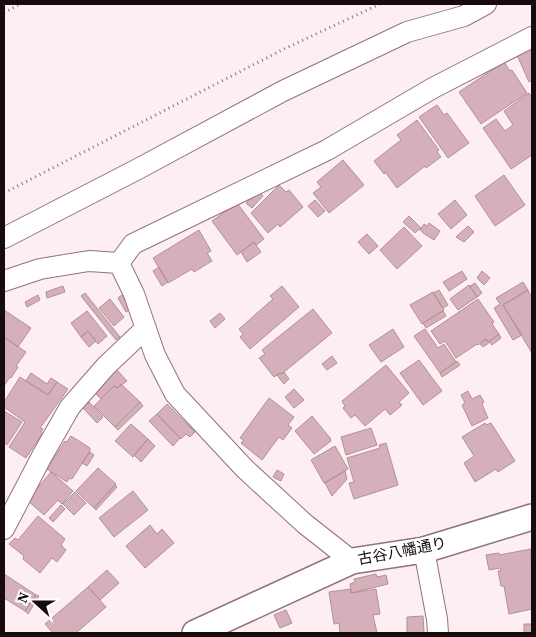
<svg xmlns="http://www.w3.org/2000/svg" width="536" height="637" viewBox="0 0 536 637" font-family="'Source Serif 4','Noto Sans JP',serif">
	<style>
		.building { fill: #d5b0ba; stroke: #b29098 }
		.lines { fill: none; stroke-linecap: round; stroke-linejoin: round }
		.minor-casing { stroke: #93727b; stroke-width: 22 }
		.tertiary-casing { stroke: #93727b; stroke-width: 28 }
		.path { stroke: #837679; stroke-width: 3; stroke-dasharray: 1 4; stroke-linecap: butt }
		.minor { stroke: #fff; stroke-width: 20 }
		.tertiary { stroke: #fff; stroke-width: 25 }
		.labels { text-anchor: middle; stroke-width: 4.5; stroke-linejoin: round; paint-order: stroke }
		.street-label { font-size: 15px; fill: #170b0e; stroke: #fff }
	</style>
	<rect width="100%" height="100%" fill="#fdeef1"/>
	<path class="building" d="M 532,48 L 532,80 L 529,82 L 517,55 Z
		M 504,62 L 510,71 L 512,70 L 527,93 L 481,124 L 459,92 Z
		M 529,93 L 532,98 L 532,155 L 511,169 L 483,128 L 496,119 L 505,131 L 513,125 L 504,111 Z
		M 437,105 L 444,115 L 447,113 L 469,143 L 448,158 L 419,117 Z
		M 417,120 L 439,150 L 437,152 L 441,157 L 426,168 L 425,166 L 397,188 L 385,172 L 384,174 L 374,161 L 401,140 L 397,135 Z
		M 343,160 L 364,185 L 329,213 L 313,193 L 321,187 L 317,182 Z
		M 504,175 L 525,205 L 495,226 L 475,196 Z
		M 279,185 L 286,192 L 289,190 L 303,207 L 280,227 L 278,224 L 268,233 L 251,213 Z
		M 258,190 L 263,196 L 252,208 L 246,203 Z
		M 315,200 L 325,211 L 318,217 L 308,206 Z
		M 455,200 L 467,215 L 451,229 L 438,214 Z
		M 237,203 L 264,239 L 256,245 L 254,242 L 237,255 L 212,221 Z
		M 409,216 L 421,228 L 415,233 L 403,222 Z
		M 429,223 L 440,231 L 434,240 L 423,233 L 423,232 L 420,230 L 424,224 L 427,226 Z
		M 468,226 L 474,232 L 464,242 L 456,237 Z
		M 404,227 L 422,246 L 397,269 L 380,250 Z
		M 199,230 L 211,251 L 207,253 L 212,261 L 194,272 L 192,269 L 168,283 L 153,258 Z
		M 367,234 L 378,246 L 369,254 L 358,242 Z
		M 254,242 L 261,252 L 247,262 L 241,252 Z
		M 159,267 L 168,282 L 162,286 L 153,271 Z
		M 462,271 L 467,279 L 449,291 L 443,282 Z
		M 482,271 L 490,278 L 484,285 L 477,278 Z
		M 523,282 L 528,290 L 503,305 L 522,335 L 513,340 L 494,308 L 500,304 L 496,298 Z
		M 475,283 L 482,293 L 477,297 L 470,286 Z
		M 469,285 L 477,297 L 458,310 L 450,299 Z
		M 63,286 L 65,292 L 47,298 L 46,292 Z
		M 282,286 L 299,307 L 250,349 L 240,337 L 243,334 L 239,329 L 273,299 L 270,296 Z
		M 439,290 L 448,305 L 443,308 L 433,293 Z
		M 528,290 L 532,298 L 532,353 L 503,305 Z
		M 433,292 L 444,310 L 422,324 L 410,305 Z
		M 85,293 L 120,337 L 116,340 L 81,296 Z
		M 38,295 L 40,300 L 27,307 L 25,302 Z
		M 122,295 L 131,309 L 126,312 L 118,298 Z
		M 110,299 L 124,317 L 114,326 L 99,308 Z
		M 478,299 L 494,322 L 492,324 L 499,334 L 488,342 L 486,339 L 478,345 L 477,344 L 456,358 L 445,341 L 440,344 L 431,331 Z
		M 313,309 L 332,333 L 284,372 L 281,374 L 280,373 L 274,377 L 259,358 L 265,354 L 262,350 Z
		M 4,310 L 31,328 L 18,347 L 4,337 Z
		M 87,311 L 107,336 L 98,344 L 88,331 L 81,337 L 71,323 Z
		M 443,311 L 446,316 L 426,328 L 423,323 Z
		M 220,313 L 225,319 L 215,328 L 210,321 Z
		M 393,329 L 404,347 L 381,362 L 369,345 Z
		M 425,329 L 438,348 L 444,344 L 456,362 L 440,373 L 414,336 Z
		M 88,331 L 96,341 L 89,347 L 81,337 Z
		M 499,334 L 501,338 L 492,345 L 490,342 L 483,347 L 480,344 L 486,339 L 488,342 Z
		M 4,337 L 26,352 L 16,366 L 18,367 L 11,378 L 10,377 L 4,386 Z
		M 332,356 L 337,363 L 327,370 L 322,364 Z
		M 419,360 L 442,391 L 423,405 L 400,373 Z
		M 457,361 L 460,365 L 442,377 L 440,373 Z
		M 386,365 L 409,393 L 399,402 L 402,405 L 390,415 L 385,409 L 365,426 L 355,415 L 351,418 L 343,408 L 345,406 L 342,401 Z
		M 117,370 L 127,381 L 117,388 L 114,386 L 101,399 L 94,392 Z
		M 284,372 L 289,379 L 284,384 L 277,375 Z
		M 31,373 L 47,384 L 51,378 L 57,382 L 48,395 L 26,381 Z
		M 20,377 L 48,395 L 57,382 L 68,389 L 40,428 L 43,429 L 41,432 L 42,434 L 26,458 L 9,447 L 25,422 L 4,407 L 4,402 Z
		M 121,384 L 140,402 L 115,427 L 94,406 L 114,386 L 117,388 Z
		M 294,389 L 304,400 L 294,408 L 285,397 Z
		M 468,391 L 472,399 L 480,395 L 484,402 L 482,404 L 488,418 L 472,426 L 462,405 L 465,403 L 461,395 Z
		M 269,398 L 294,417 L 288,425 L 292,428 L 283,440 L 279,437 L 262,460 L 241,443 L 244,440 L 240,438 Z
		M 89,402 L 103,417 L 97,423 L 83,408 Z
		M 140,402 L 143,406 L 118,430 L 115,427 Z
		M 167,404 L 195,432 L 190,437 L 186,434 L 181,439 L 157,414 Z
		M 4,411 L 22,422 L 7,445 L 4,442 Z
		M 157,414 L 180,438 L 173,446 L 149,421 Z
		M 312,416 L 331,439 L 330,439 L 331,441 L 314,454 L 295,431 Z
		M 485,423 L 486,425 L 491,423 L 515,461 L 498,472 L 496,469 L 475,482 L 464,463 L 474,456 L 462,437 Z
		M 131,424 L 148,439 L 133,457 L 115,441 Z
		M 371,428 L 377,445 L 346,455 L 341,437 Z
		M 71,436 L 90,448 L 90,451 L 72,479 L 69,478 L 67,482 L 47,469 L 65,441 L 66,443 Z
		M 148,439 L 155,446 L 141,462 L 134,455 Z
		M 386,443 L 398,485 L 354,499 L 349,483 L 354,482 L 347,458 L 380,448 L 379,445 Z
		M 335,446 L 348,469 L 324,483 L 311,460 Z
		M 90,452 L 94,455 L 87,466 L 82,463 Z
		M 98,468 L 116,484 L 94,508 L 76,491 Z
		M 277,470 L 284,474 L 281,481 L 273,477 Z
		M 345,471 L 347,479 L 332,496 L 325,483 Z
		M 51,472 L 73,491 L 62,504 L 58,500 L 44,515 L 27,500 Z
		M 115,485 L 117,487 L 96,510 L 94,508 Z
		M 133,491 L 148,510 L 114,537 L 99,518 Z
		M 75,492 L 86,503 L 74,515 L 63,504 Z
		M 61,505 L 65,509 L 53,522 L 49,518 Z
		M 38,516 L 65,539 L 61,545 L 66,550 L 57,562 L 52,558 L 40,573 L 23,559 L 24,556 L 9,544 L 15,538 L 18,540 Z
		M 150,525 L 157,534 L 162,529 L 174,543 L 145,568 L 126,546 Z
		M 531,549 L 532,609 L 509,614 L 504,586 L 501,586 L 498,571 L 501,571 L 500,568 L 489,570 L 486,555 L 499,553 L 499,555 Z
		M 107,570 L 119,583 L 100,600 L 88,587 Z
		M 4,574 L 36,595 L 25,611 L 4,598 Z
		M 376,574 L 377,577 L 386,575 L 388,584 L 351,593 L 350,584 L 355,582 L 354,579 Z
		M 88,587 L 106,607 L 76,633 L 53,633 L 45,624 Z
		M 351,589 L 351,593 L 376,589 L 380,614 L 373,615 L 377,633 L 340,633 L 339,623 L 334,624 L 329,592 Z
		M 36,595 L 39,596 L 28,614 L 25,611 Z
		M 286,610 L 292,623 L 280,628 L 274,615 Z
		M 423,616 L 424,633 L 407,633 L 407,617 Z
		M 524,624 L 532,624 L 532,633 L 524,633 Z"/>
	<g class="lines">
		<defs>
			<path id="minor" d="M 4,238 L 136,170 L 283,91 L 407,32 L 464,16 L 486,4
				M 119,263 L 133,244 L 327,150 L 433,88 L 532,37
				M 4,281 L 40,269 L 89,261 L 119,263 L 134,294 L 155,355 L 175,394 L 245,469 L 305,524 L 352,561
				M 4,529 L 42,456 L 70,407 L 106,366 L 146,328
				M 424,550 L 437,619 L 438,633"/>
			<path id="tertiary" d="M 195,633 L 352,561 L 424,550 L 532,517"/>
		</defs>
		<use href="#minor" class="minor-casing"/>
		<use href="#tertiary" class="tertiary-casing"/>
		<path class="path" d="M 4,13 L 20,4
			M 4,193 L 282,50 L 380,4"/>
		<use href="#minor" class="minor"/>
		<use href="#tertiary" class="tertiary"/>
	</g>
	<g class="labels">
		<g class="street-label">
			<text transform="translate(402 551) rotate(-11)" y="5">古谷八幡通り</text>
		</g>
	</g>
	<rect width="536" height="637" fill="none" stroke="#170b0e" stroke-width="10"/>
	<g transform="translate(35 602) rotate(291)" stroke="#ffffff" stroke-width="4" paint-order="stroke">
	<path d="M0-4L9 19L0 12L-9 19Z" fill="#170b0e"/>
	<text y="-8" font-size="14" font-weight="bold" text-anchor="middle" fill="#170b0e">N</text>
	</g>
</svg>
